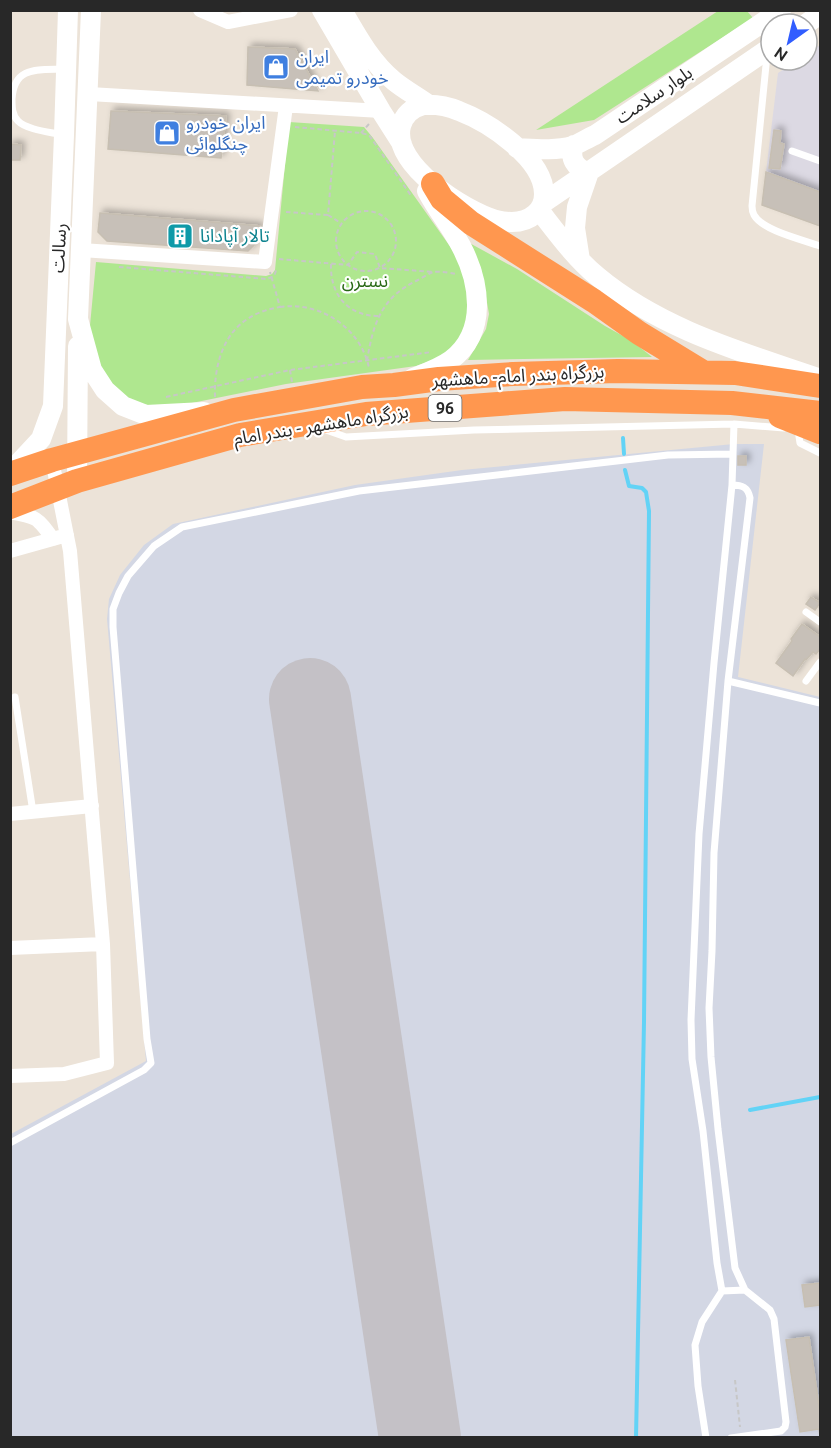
<svg xmlns="http://www.w3.org/2000/svg" width="831" height="1448" viewBox="0 0 831 1448" font-family="Ubuntu,'Noto Sans Arabic',sans-serif">
	<style>
		.industrial { fill: #dcd9e3 }
		.airport { fill: #d3d7e4 }
		.green { fill: #afe78f }
		.lines { fill: none; stroke-linecap: round; stroke-linejoin: round }
		.stream { stroke: #62d3f6; stroke-width: 4 }
		.runway { stroke: #c4c1c6; stroke-width: 82 }
		.building { fill: #c7c0b8; stroke: #c7bfb2; stroke-width: 1.5; filter: url(#shadow) }
		.path { stroke: #c7c7c7; stroke-width: 2; stroke-dasharray: 4.5 3; stroke-linecap: butt }
		.lane { stroke: #fff; stroke-width: 7 }
		.street { stroke: #fff; stroke-width: 14 }
		.secondary { stroke: #fff; stroke-width: 20 }
		.highway { stroke: #ff974f; stroke-width: 24 }
		.labels { text-anchor: middle; stroke-width: 4.5; stroke-linejoin: round; paint-order: stroke }
		.shield { fill: #fff; stroke: #686868; stroke-width: 1.5 }
		.shield-label { font-size: 16px; font-weight: bold; fill: #282828 }
		.shop-label { font-size: 18px; fill: #366cbe; stroke: #fff; text-anchor: start }
		.street-label { font-size: 18px; fill: #282828; stroke: #fff }
		.culture-label { font-size: 18px; fill: #0d838f; stroke: #fff; text-anchor: start }
		.park-label { font-size: 18px; fill: #286814; stroke: #fff }
	</style>
	<defs>
		<filter id="shadow"><feDropShadow dx="3.5" dy="-3.5" stdDeviation="3" flood-color="#0004"/></filter>
	</defs>
	<rect width="100%" height="100%" fill="#ece3d8"/>
	<path class="industrial" d="M 820,45 L 820,226 L 762,205 L 778,73 L 798,60 L 807,60 L 807,54 Z"/>
	<path class="airport" d="M 734,444 L 764,444 L 738,677 L 820,697 L 820,1437 L 11,1438 L 11,1134 L 146,1061 L 107,619 L 109,599 L 120,575 L 144,545 L 173,524 L 355,485 L 462,470 Z"/>
	<path class="green" d="M 718,11 L 747,11 L 753,18 L 594,120 L 536,130 Z
		M 289,122 L 364,127 L 373,138 L 454,252 L 464,274 L 469,295 L 469,314 L 464,335 L 444,356 L 416,366 L 286,384 L 172,407 L 155,407 L 130,401 L 113,387 L 100,366 L 89,336 L 96,262 L 266,276 L 272,274 L 275,270 Z
		M 464,240 L 517,269 L 605,326 L 632,341 L 652,357 L 468,360 L 486,329 L 489,314 L 481,268 Z"/>
	<g class="lines">
		<path class="stream" d="M 623,438 L 624,454
			M 625,470 L 629,486 L 642,488 L 646,492 L 649,511 L 644,1022 L 636,1438
			M 750,1110 L 820,1097"/>
		<path class="runway" d="M 310,699 L 420,1438"/>
	</g>
	<path class="building" d="M 248,47 L 295,49 L 318,91 L 247,85 Z
		M 111,111 L 226,116 L 221,158 L 108,149 Z
		M 774,130 L 781,131 L 780,143 L 784,144 L 780,169 L 769,168 Z
		M 10,144 L 21,145 L 20,160 L 10,160 Z
		M 766,172 L 820,192 L 820,226 L 762,205 Z
		M 100,213 L 260,226 L 254,245 L 248,251 L 107,241 L 98,232 Z
		M 738,456 L 746,456 L 746,465 L 738,465 Z
		M 811,597 L 820,603 L 815,610 L 806,604 Z
		M 802,624 L 820,637 L 820,649 L 816,654 L 813,652 L 806,660 L 805,659 L 793,676 L 776,663 L 792,641 L 791,639 Z
		M 820,1283 L 820,1305 L 805,1307 L 802,1285 Z
		M 809,1337 L 820,1413 L 820,1437 L 819,1429 L 800,1432 L 786,1340 Z"/>
	<g class="lines">
		<path class="path" d="M 295,127 L 361,133 L 369,135 L 412,197
			M 361,133 L 369,124
			M336 241a30 30 0 1 1 60 0a30 30 0 1 1-60 0Z
			M 286,212 L 328,215 L 335,131
			M 328,215 L 341,223
			M 279,259 L 348,265 L 357,252 L 375,254 L 380,268 L 434,272
			M 331,264 C 330,294 347,316 379,316
			M 119,267 L 267,279 L 274,276 L 277,268
			M 280,307 C 320,301 361,328 369,368
			M 367,361 C 373,324 381,298 416,281 C 422,278 428,274 433,272 C 440,271 450,273 457,274
			M 290,370 L 292,382
			M 166,397 L 290,370 L 432,352
			M 215,397 C 214,368 222,334 249,318 C 258,312 269,309 280,307 L 270,272
			M 735,1380 L 740,1427"/>
		<path class="lane" d="M 767,55 L 752,206 C 752,209 753,213 754,215 C 763,231 804,240 820,246
			M 63,135 C 50,132 27,130 18,121 C 12,115 12,107 12,99 C 14,66 37,70 64,69
			M 792,151 L 820,161
			M 326,430 L 346,437 L 474,430 L 734,424 L 784,428
			M 798,430 L 800,443 L 820,453
			M 733,454 L 734,424
			M 806,612 L 820,622
			M 728,681 L 820,703
			M 806,681 L 820,662
			M 15,697 L 33,812
			M 10,1143 L 144,1070 L 151,1063 L 147,1039 L 113,627 L 113,609 L 119,593 L 128,576 L 154,546 L 182,527 L 359,491 L 668,455 L 733,454 L 732,485 C 742,485 748,487 750,498 L 728,681 L 714,853 L 712,951 L 709,1008 L 711,1057 L 718,1129 L 735,1268 L 745,1290
			M 722,1291 L 745,1290 L 770,1310 L 774,1319 L 786,1422 L 785,1427 L 781,1431 L 731,1438
			M 706,1438 L 698,1386 L 695,1345 L 702,1322 L 722,1291 L 717,1263 L 703,1131 L 692,1059 L 691,1020 L 699,834 L 714,663 L 732,485"/>
		<path class="street" d="M 200,10 L 228,22 L 291,10
			M 89,94 L 381,111
			M 81,250 L 265,262 L 286,106
			M 10,512 C 37,517 37,517 53,539
			M 10,551 L 67,535
			M 10,814 L 92,806
			M 10,948 L 103,944 L 70,551 L 52,460
			M 10,1076 L 64,1074 L 107,1063 L 103,944"/>
		<path class="secondary" d="M 91,10 L 78,319 L 92,370 L 105,390 L 123,406 L 146,415 L 204,412
			M 322,10 L 381,111 L 402,144
			M 342,10 C 357,36 371,62 394,81 C 405,90 418,97 429,105
			M 806,24 L 820,14
			M 423,105 C 436,104 447,106 459,111 C 488,122 544,158 544,194 C 544,202 541,209 535,214 C 524,224 509,223 496,220 C 465,211 391,165 401,126 C 404,115 412,108 423,105 Z
			M 574,145 C 569,158 575,169 589,172 L 577,207 L 575,228 L 580,260
			M 517,148 C 536,149 555,151 573,146 C 580,143 588,138 595,135 L 781,10
			M 543,203 L 771,47
			M 539,210 C 557,233 575,258 597,276 C 660,329 742,352 818,378
			M 413,378 C 426,373 440,368 451,360 C 488,332 480,282 461,246 C 451,227 437,210 427,191
			M 10,471 L 14,468 L 41,439 L 53,406 L 64,135 L 68,10
			M 77,481 L 78,346"/>
		<path class="highway" d="M 433,184 L 442,199 L 471,223 L 594,301 L 639,333 L 703,372
			M 780,416 L 820,432
			M 10,474 L 52,460 L 234,410 L 362,387 L 394,385 L 439,379 L 513,374 L 618,371 L 735,373 L 820,386
			M 10,507 L 77,481 L 240,435 L 366,414 L 565,399 L 732,403 L 820,413"/>
	</g>
	<defs>
		<symbol id="shop-square" viewBox="-11 -11 22 22"><rect x="-9" y="-9" width="18" height="18" rx="4" fill="#3f7fe0" stroke="#fff"/><path d="M-5-2.5h2.3a2.7 3.5 0 0 1 5.4 0H5L5.5 6h-11ZM-1.5-2.5h3a1.5 2.3 0 0 0-3 0Z" fill="#fff"/></symbol>
		<symbol id="building-square" viewBox="-11 -11 22 22"><rect x="-9" y="-9" width="18" height="18" rx="4" fill="#0f9aa8" stroke="#fff"/><path d="M-4-6H4V6H1V3H-1V6H-4ZM-2.5-4.3h1.7v1.8h-1.7ZM.8-4.3h1.7v1.8H.8ZM-2.5-1h1.7V.8h-1.7ZM.8-1h1.7V.8H.8Z" fill="#fff"/></symbol>
	</defs>
	<g fill-rule="evenodd">
		<use href="#shop-square" x="261" y="52" width="30" height="30"/>
		<use href="#shop-square" x="152" y="118" width="30" height="30"/>
		<use href="#building-square" x="165" y="221" width="30" height="30"/>
	</g>
	<g class="labels">
		<rect class="shield" x="428.5" y="395" width="33" height="26" rx="4.5"/>
		<g class="shield-label">
			<text x="445" y="414">96</text>
		</g>
		<g class="shop-label">
			<text x="296" y="63">ایران<tspan x="296" dy="21">خودرو تمیمی</tspan></text>
			<text x="186" y="129">ایران خودرو<tspan x="186" dy="21">چنگلوائی</tspan></text>
		</g>
		<g class="street-label">
			<text transform="translate(654 95) rotate(-34)" y="6">بلوار سلامت</text>
			<text transform="translate(59 248) rotate(-87)" y="6">رسالت</text>
			<text transform="translate(518 376) rotate(-3)" y="6">بزرگراه بندر امام- ماهشهر</text>
			<text transform="translate(321 425) rotate(-9)" y="6">بزرگراه ماهشهر - بندر امام</text>
		</g>
		<g class="culture-label">
			<text x="200" y="242">تالار آپادانا</text>
		</g>
		<g class="park-label">
			<text x="365" y="287">نسترن</text>
		</g>
	</g>
	<rect width="831" height="1448" fill="none" stroke="#282828" stroke-width="24"/>
	<g transform="translate(789 42) rotate(214)"><circle r="28" fill="#ffffff" stroke="#a9a9a9" stroke-width="1.5"/>
	<path d="M0-4.5L10 22L0 15L-10 22Z" fill="#315dff"/>
	<text y="-9" font-size="16" font-weight="bold" text-anchor="middle" fill="#282828">N</text>
	</g>
</svg>
